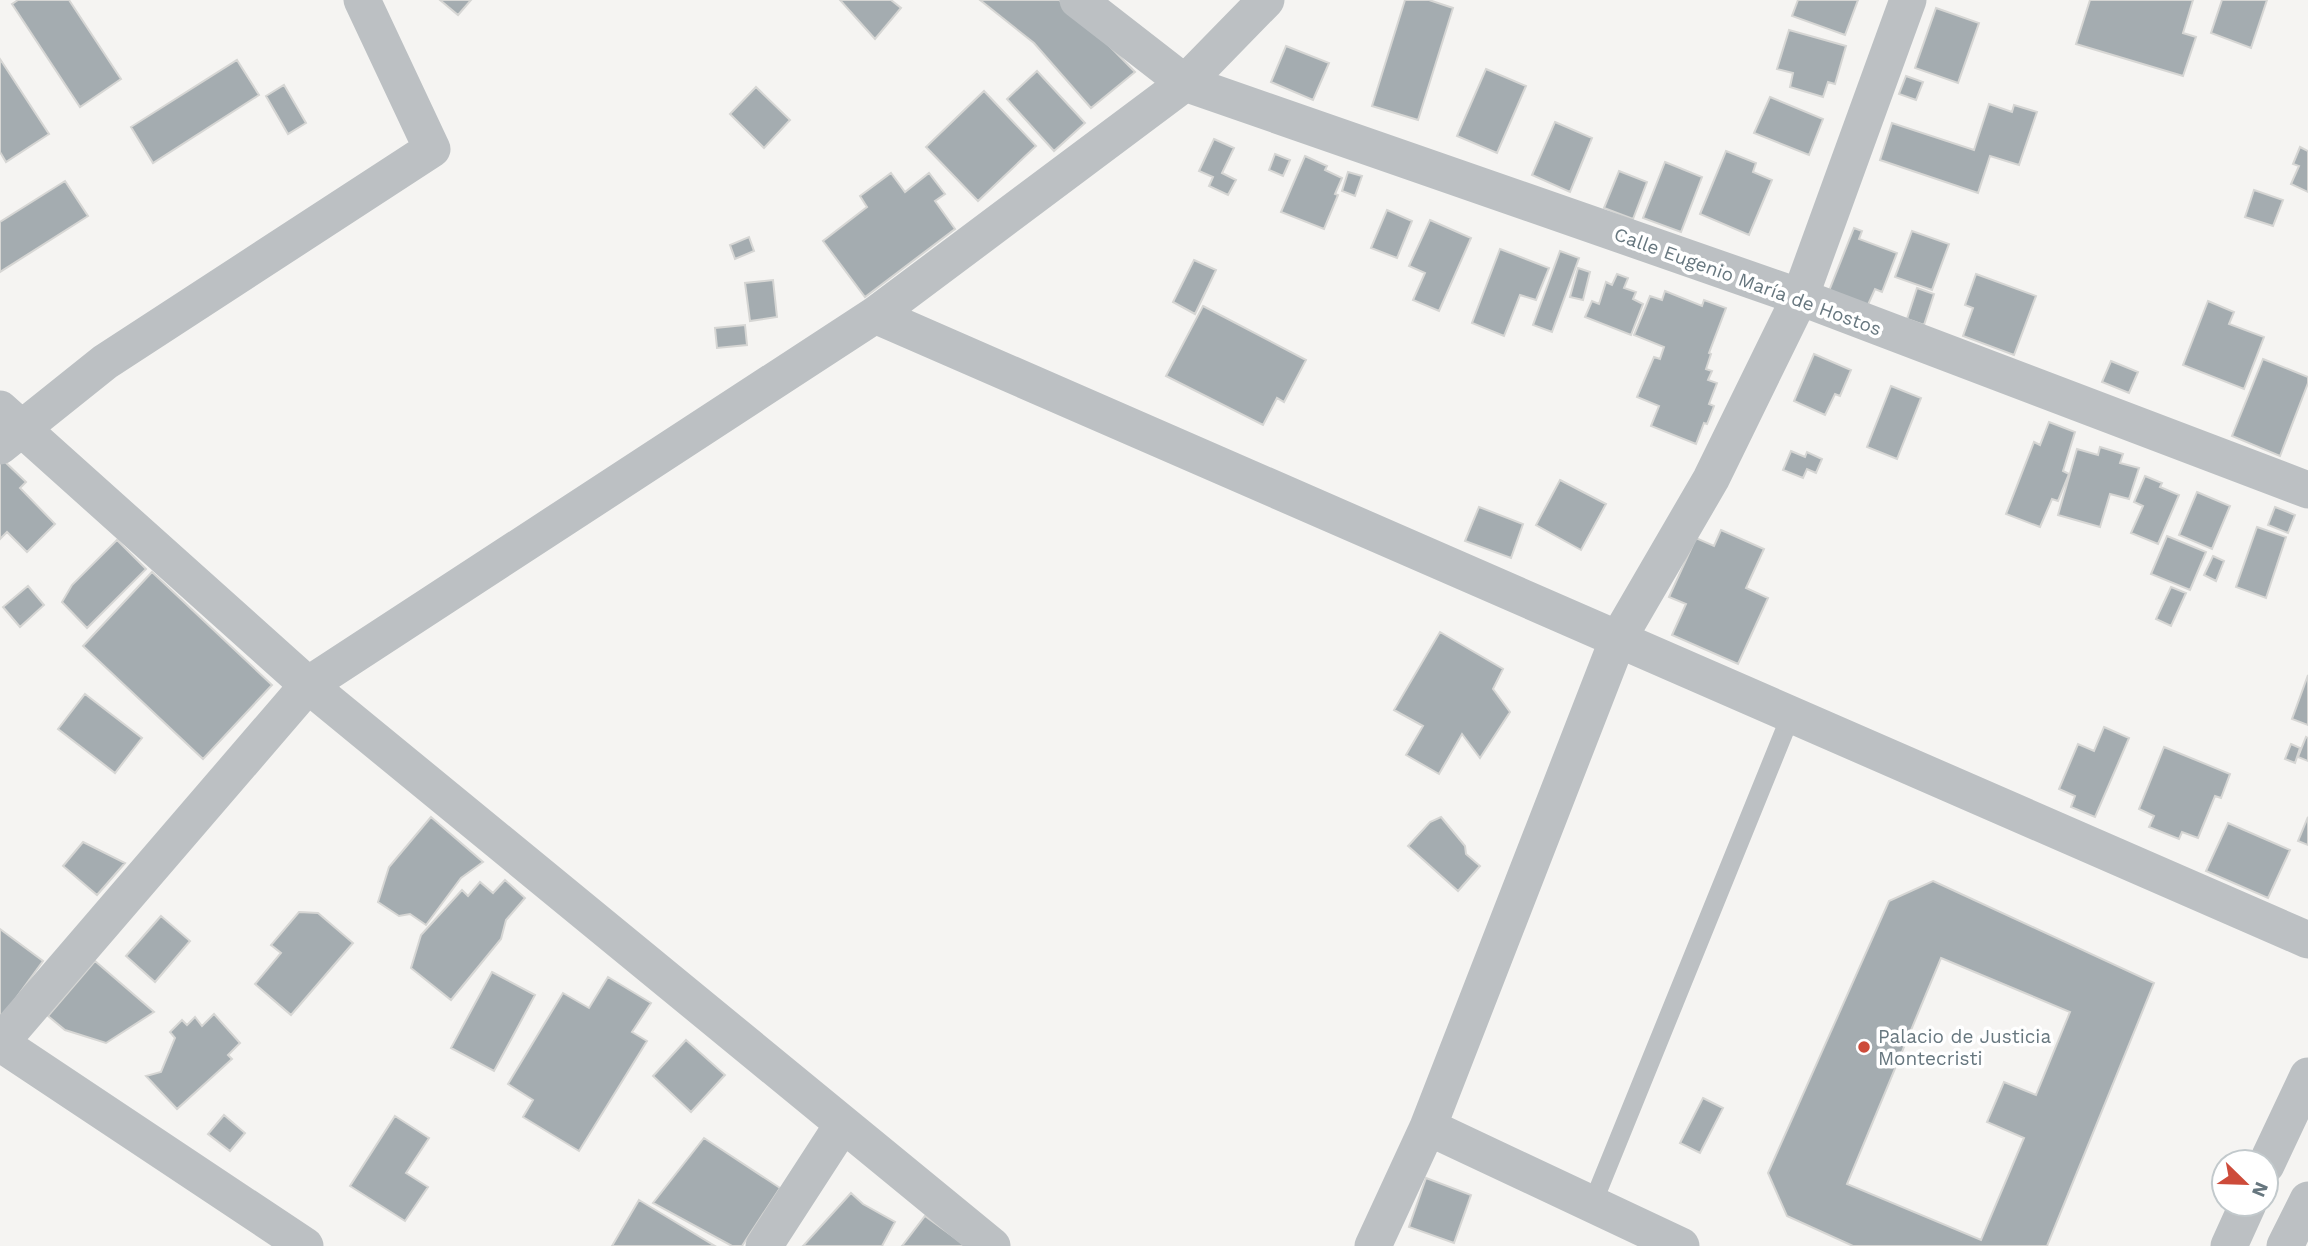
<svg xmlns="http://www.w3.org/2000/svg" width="2308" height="1246" viewBox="0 0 2308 1246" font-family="'Work Sans',sans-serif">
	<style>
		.building { fill: #a4acb0; stroke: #d6d6d4; stroke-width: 2; fill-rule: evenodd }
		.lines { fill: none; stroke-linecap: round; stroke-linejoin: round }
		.service { stroke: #bcc0c3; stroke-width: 19 }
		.minor { stroke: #bcc0c3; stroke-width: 37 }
		.poi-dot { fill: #cd4b3a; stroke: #fff; stroke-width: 2.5 }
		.labels { text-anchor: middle; stroke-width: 7; stroke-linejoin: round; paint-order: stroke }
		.street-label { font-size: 19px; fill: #67777f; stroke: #fff }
		.poi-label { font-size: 19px; fill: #67777f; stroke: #fff; text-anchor: start }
	</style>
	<rect width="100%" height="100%" fill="#f5f4f2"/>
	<path class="building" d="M 18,0 L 69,0 L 121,79 L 80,107 L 12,4 Z
		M 440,0 L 471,0 L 458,15 Z
		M 840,0 L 891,0 L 901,8 L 875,39 Z
		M 980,0 L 1059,0 L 1077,13 L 1135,72 L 1091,108 L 1034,43 Z
		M 1405,0 L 1429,0 L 1453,8 L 1418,120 L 1372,106 Z
		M 1798,0 L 1858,0 L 1845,35 L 1792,16 Z
		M 2090,0 L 2193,0 L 2183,33 L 2196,37 L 2183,76 L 2076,44 Z
		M 2222,0 L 2267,0 L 2251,48 L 2211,33 Z
		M 1936,8 L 1979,23 L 1958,83 L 1915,68 Z
		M 1789,30 L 1846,46 L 1835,84 L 1828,82 L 1823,97 L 1790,87 L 1793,73 L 1777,69 Z
		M 1286,46 L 1329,63 L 1313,100 L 1271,82 Z
		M 0,59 L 49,134 L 6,162 L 0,152 Z
		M 237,60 L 259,95 L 153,163 L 131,127 Z
		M 1486,69 L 1526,86 L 1497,153 L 1457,136 Z
		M 1037,71 L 1085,123 L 1054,151 L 1007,99 Z
		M 1906,76 L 1923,82 L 1916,100 L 1899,94 Z
		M 284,85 L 306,123 L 288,134 L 266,96 Z
		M 756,87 L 790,120 L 764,148 L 730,114 Z
		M 984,91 L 1036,146 L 978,201 L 926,147 Z
		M 1770,97 L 1823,119 L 1809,155 L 1754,133 Z
		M 1989,104 L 2012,112 L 2014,105 L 2037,112 L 2019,165 L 1990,156 L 1978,193 L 1880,160 L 1892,123 L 1974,150 Z
		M 1555,122 L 1592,138 L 1570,192 L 1532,175 Z
		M 1214,139 L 1234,148 L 1222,173 L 1236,180 L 1228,195 L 1209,186 L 1213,177 L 1199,171 Z
		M 2300,147 L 2308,151 L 2308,192 L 2291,184 L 2299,166 L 2293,164 Z
		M 1726,151 L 1756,163 L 1753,172 L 1772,180 L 1749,235 L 1700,214 Z
		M 1275,154 L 1290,160 L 1283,176 L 1269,170 Z
		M 1305,156 L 1327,166 L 1325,170 L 1342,178 L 1335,194 L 1338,195 L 1324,229 L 1281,212 Z
		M 1665,162 L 1702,177 L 1681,232 L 1643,218 Z
		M 1619,171 L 1647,182 L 1633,219 L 1604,208 Z
		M 1348,172 L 1362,176 L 1355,196 L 1342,191 Z
		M 891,173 L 905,192 L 929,173 L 945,194 L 935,201 L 955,229 L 865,297 L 823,241 L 867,207 L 860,196 Z
		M 65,181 L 88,216 L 0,272 L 0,222 Z
		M 2254,190 L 2283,200 L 2273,226 L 2245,217 Z
		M 1387,210 L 1412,221 L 1397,258 L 1371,248 Z
		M 1430,220 L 1471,238 L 1439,311 L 1413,300 L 1425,273 L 1409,266 Z
		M 1854,228 L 1862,231 L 1859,239 L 1897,253 L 1882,292 L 1875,289 L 1867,307 L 1829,291 Z
		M 1912,231 L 1949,244 L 1932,290 L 1895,277 Z
		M 749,237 L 754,251 L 735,259 L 730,245 Z
		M 1500,249 L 1549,268 L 1536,300 L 1520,295 L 1504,336 L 1472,323 Z
		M 1560,251 L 1579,258 L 1552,332 L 1533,325 Z
		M 1194,260 L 1216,270 L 1195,314 L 1173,302 Z
		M 1578,268 L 1590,272 L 1583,300 L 1570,297 Z
		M 1617,274 L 1628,278 L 1624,288 L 1636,292 L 1633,299 L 1643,304 L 1631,335 L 1585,317 L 1592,301 L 1599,304 L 1606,282 L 1612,285 Z
		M 1976,274 L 2036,296 L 2014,355 L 1963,336 L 1973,308 L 1965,305 Z
		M 773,280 L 777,317 L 750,321 L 745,283 Z
		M 1917,288 L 1934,294 L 1924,325 L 1907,319 Z
		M 1665,291 L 1702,306 L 1704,300 L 1726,308 L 1709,353 L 1711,354 L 1706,369 L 1712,371 L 1708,380 L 1717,383 L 1709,404 L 1714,406 L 1707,424 L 1704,423 L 1696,444 L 1651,426 L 1659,406 L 1637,397 L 1654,357 L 1660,359 L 1664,347 L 1634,335 L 1650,296 L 1662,300 Z
		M 2208,301 L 2234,312 L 2229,324 L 2264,337 L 2244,389 L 2183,365 Z
		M 1203,306 L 1306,360 L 1284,402 L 1277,398 L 1263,425 L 1166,376 Z
		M 745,325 L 747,345 L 717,348 L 715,328 Z
		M 1814,354 L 1851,370 L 1840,396 L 1835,394 L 1825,415 L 1794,401 Z
		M 2263,359 L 2308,377 L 2308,383 L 2280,456 L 2232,436 Z
		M 2111,361 L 2138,372 L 2129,393 L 2102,382 Z
		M 1891,386 L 1921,398 L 1897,459 L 1867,447 Z
		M 2049,422 L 2075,432 L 2063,471 L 2069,474 L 2058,501 L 2052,499 L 2040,527 L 2006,514 L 2034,442 L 2040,445 Z
		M 2100,447 L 2123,454 L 2120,463 L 2139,468 L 2129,499 L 2110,494 L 2100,527 L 2058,515 L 2077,449 L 2098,455 Z
		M 1791,451 L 1805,457 L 1807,452 L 1822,459 L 1816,473 L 1807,469 L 1803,478 L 1783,470 Z
		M 0,457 L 26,482 L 20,488 L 55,524 L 27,552 L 7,532 L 0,539 Z
		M 2145,476 L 2162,483 L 2160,487 L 2179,495 L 2158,544 L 2131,533 L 2143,506 L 2134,502 Z
		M 1560,480 L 1606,504 L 1581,550 L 1536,525 Z
		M 2197,492 L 2230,506 L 2212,549 L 2179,535 Z
		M 1479,507 L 1523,524 L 1511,558 L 1465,541 Z
		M 2275,507 L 2295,515 L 2288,533 L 2268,525 Z
		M 2257,527 L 2286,537 L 2266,598 L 2236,587 Z
		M 1721,530 L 1764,549 L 1746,588 L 1768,598 L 1738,664 L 1672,635 L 1686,604 L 1669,597 L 1696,538 L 1714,546 Z
		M 2167,536 L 2206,552 L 2190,590 L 2151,574 Z
		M 117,540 L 146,569 L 87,628 L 62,602 L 72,585 Z
		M 2213,556 L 2224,561 L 2216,581 L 2204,575 Z
		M 152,572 L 272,685 L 203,759 L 83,646 Z
		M 28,586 L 44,605 L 20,627 L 3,607 Z
		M 2171,587 L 2186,593 L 2171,626 L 2156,619 Z
		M 1440,632 L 1503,669 L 1493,689 L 1510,712 L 1480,758 L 1462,734 L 1439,774 L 1406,755 L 1423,726 L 1394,710 Z
		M 2308,675 L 2308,725 L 2292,719 Z
		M 85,694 L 142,738 L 115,773 L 58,729 Z
		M 2104,727 L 2129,738 L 2095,817 L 2071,807 L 2075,796 L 2059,789 L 2078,744 L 2094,751 Z
		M 2306,737 L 2308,738 L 2308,761 L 2298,757 Z
		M 2291,744 L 2300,748 L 2295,763 L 2285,759 Z
		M 2164,747 L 2230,774 L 2221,798 L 2215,796 L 2198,838 L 2182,832 L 2179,839 L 2149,827 L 2154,816 L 2139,809 Z
		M 431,817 L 483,862 L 461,878 L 426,925 L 410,914 L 399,916 L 378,902 L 389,867 Z
		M 1441,817 L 1465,846 L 1466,854 L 1480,866 L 1458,891 L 1408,846 L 1430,822 Z
		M 2308,817 L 2308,845 L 2298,841 Z
		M 2228,823 L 2290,850 L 2268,898 L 2206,871 Z
		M 83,842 L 125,863 L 97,895 L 63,866 Z
		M 505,880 L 525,898 L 506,920 L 501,939 L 451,1000 L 411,968 L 421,935 L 462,890 L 468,896 L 480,882 L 493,893 Z
		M 1933,881 L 2154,983 L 2047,1246 L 1853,1246 L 1787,1216 L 1768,1173 L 1889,901 ZM 1941,958 L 2070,1012 L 2036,1095 L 2004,1082 L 1987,1122 L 2024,1138 L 1981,1240 L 1847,1184 Z
		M 299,912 L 318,913 L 353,943 L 291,1015 L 255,984 L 281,953 L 271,945 Z
		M 161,916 L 190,941 L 155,982 L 126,956 Z
		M 0,929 L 43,961 L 0,1020 Z
		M 95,961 L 154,1012 L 106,1043 L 65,1030 L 48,1016 Z
		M 492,972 L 535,995 L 494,1071 L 451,1048 Z
		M 608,977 L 651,1003 L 632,1032 L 647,1041 L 579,1151 L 523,1117 L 533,1100 L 508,1084 L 563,993 L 589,1008 Z
		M 214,1014 L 240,1043 L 228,1055 L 232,1059 L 177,1109 L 146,1076 L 161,1072 L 175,1038 L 170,1032 L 182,1020 L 187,1025 L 195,1017 L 202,1026 Z
		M 686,1040 L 725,1075 L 691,1112 L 653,1076 Z
		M 1703,1098 L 1723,1108 L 1700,1153 L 1680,1143 Z
		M 224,1115 L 245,1133 L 230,1151 L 208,1134 Z
		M 395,1116 L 429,1138 L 406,1173 L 428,1187 L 405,1221 L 350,1186 Z
		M 704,1138 L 780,1188 L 742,1246 L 732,1246 L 653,1203 Z
		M 1426,1178 L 1471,1195 L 1454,1243 L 1409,1227 Z
		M 851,1193 L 863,1204 L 895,1222 L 882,1246 L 803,1246 Z
		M 639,1200 L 715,1246 L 612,1246 Z
		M 925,1216 L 966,1246 L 902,1246 Z"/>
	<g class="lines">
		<path class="service" d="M 1592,1205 L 1791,715"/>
		<path class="minor" d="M 1078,0 L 1185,83 L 1800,297 L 2308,490
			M 875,315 L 2308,940
			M 0,409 L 308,685 L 992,1246
			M 0,446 L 105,362 L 432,149 L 362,0
			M 0,1043 L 308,685 L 875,315 L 1185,83 L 1266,0
			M 0,1043 L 305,1246
			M 1428,1127 L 1681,1246
			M 2266,1165 L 2308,1076
			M 764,1246 L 843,1124
			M 1373,1246 L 1428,1127 L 1618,639 L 1711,479 L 1800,297 L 1908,0
			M 2229,1246 L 2248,1204
			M 2285,1246 L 2308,1200"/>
	</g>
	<circle class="poi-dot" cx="1864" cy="1047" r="7"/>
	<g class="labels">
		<g class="street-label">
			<text transform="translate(1748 281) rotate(20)" y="7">Calle Eugenio María de Hostos</text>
		</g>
		<g class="poi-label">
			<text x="1878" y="1043">Palacio de Justicia<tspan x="1878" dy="22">Montecristi</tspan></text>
		</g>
	</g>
	<g transform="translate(2245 1183) rotate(113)"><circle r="33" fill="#ffffff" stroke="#c2c9cc" stroke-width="2"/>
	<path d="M0-5L12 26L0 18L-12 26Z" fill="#cd4b3a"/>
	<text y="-10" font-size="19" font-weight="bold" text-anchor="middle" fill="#67777f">N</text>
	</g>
</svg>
